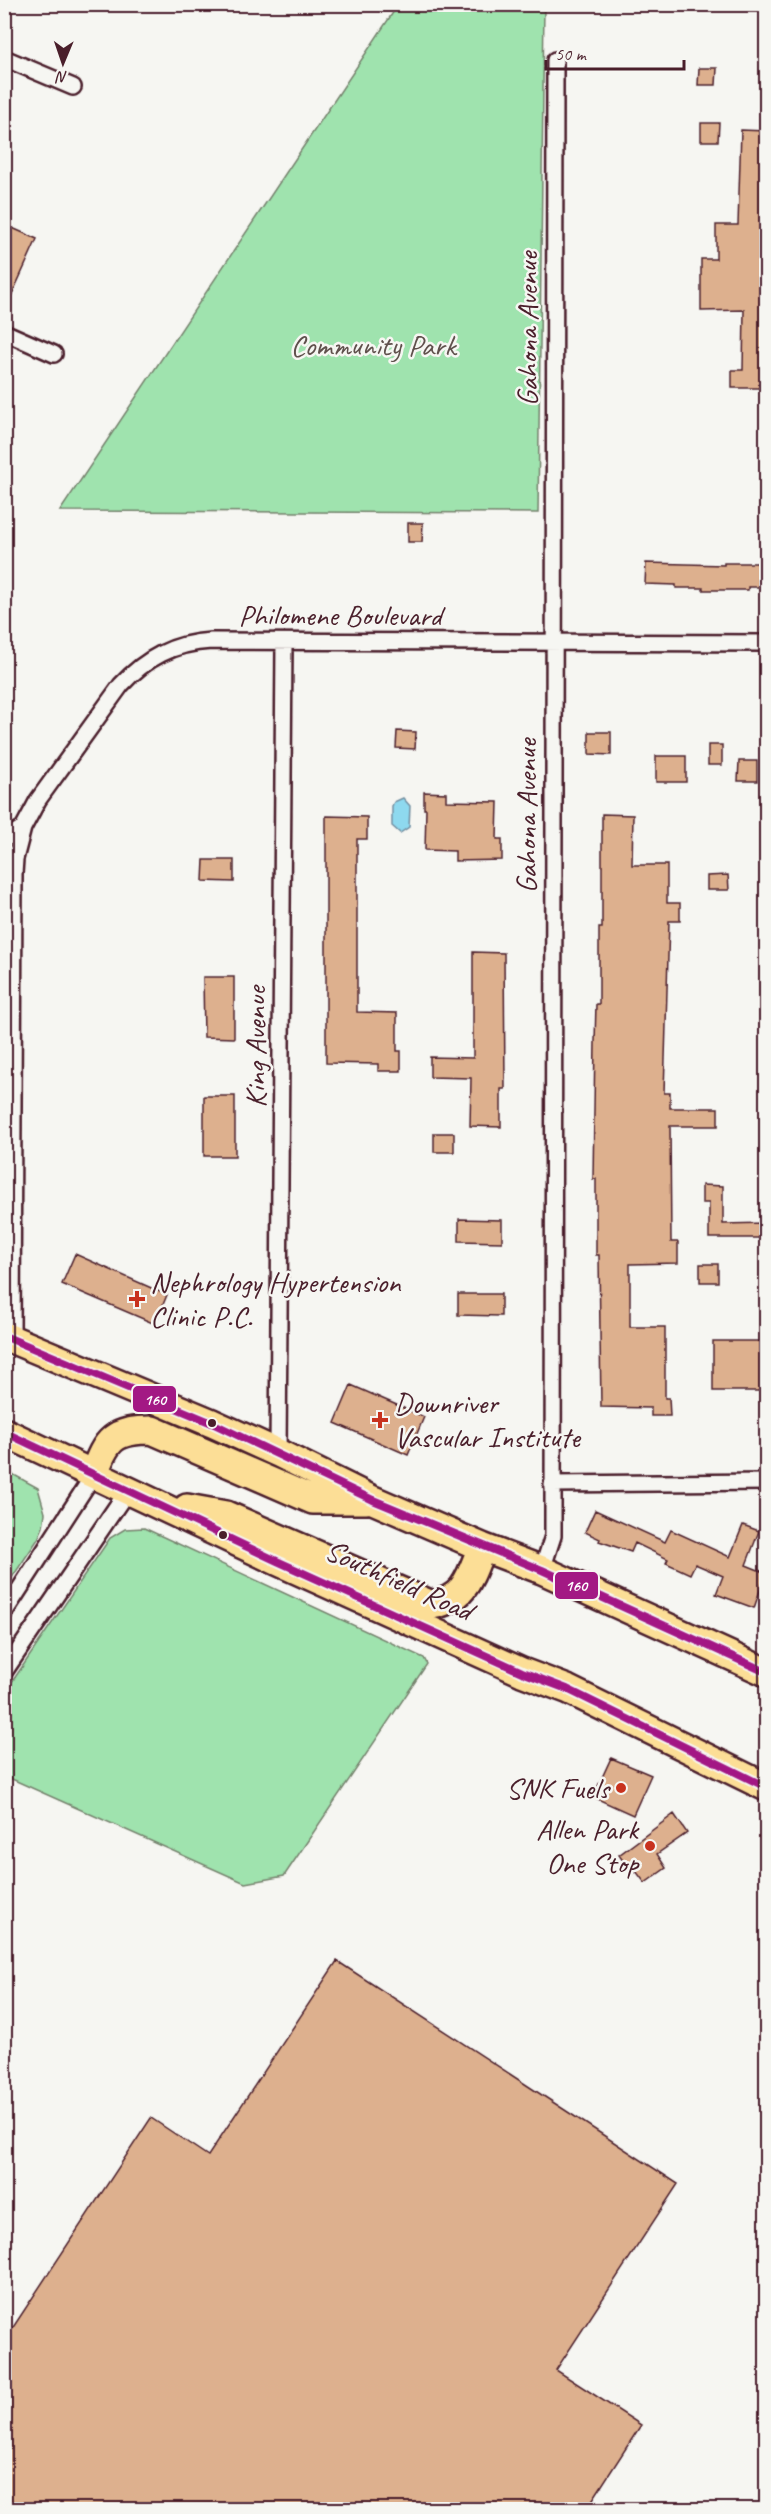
<svg xmlns="http://www.w3.org/2000/svg" width="771" height="2514" viewBox="0 0 771 2514" font-family="Caveat,sans-serif">
	<style>
		.green { fill: #9fe3ae; stroke: #74816c; stroke-width: 1.5 }
		.water { fill: #8ed9ef; stroke: #738fa1; stroke-width: 1.5 }
		.building { fill: #ddb08e; stroke: #4a1f2b; stroke-width: 1.5 }
		.lines { fill: none; stroke-linecap: round; stroke-linejoin: round }
		.street-casing { stroke: #4a1f2b; stroke-width: 20 }
		.highway-casing { stroke: #4a1f2b; stroke-width: 32 }
		.street { stroke: #f6f6f2; stroke-width: 15 }
		.highway { stroke: #fcde96; stroke-width: 27 }
		.bus-1-casing { stroke: #f6f6f2; stroke-width: 12 }
		.bus-1 { stroke: #a31984; stroke-width: 8 }
		.poi-dot { fill: #c8321e; stroke: #f6f6f2; stroke-width: 2 }
		.bus-dot { fill: #4a1f2b; stroke: #f6f6f2; stroke-width: 2 }
		.labels { text-anchor: middle; stroke-width: 5; stroke-linejoin: round; paint-order: stroke }
		.street-label { font-size: 30px; fill: #4a1f2b; stroke: #f6f6f2 }
		.park-label { font-size: 30px; fill: #5f504c; stroke: #f6f6f2 }
		.poi-label { font-size: 30px; fill: #4a1f2b; stroke: #f6f6f2; text-anchor: start }
		.line-badge { stroke: #f6f6f2; stroke-width: 2 }
		.badge-label { font-size: 16px; text-anchor: middle; font-weight: bold; fill: #fff }
	</style>
	<rect width="100%" height="100%" fill="#f6f6f2"/>
	<filter id="ink" filterUnits="userSpaceOnUse"><feTurbulence type="fractalNoise" baseFrequency=".0167" numOctaves="2"/><feDisplacementMap in="SourceGraphic" scale="12" xChannelSelector="R" yChannelSelector="G"/><feConvolveMatrix kernelMatrix="1 2 1 2 8 2 1 2 1" color-interpolation-filters="sRGB"/></filter>
	<g filter="url(#ink)">
		<path class="green" d="M 398,5 L 544,5 L 538,513 L 60,511 Z
			M 5,1470 L 38,1488 L 45,1513 L 43,1527 L 38,1539 L 5,1588 Z
			M 144,1528 L 424,1658 L 427,1664 L 284,1876 L 245,1883 L 5,1776 L 5,1692 L 110,1538 L 125,1529 Z"/>
		<path class="water" d="M 403,798 L 410,806 L 409,827 L 400,833 L 392,826 L 392,806 L 394,802 Z"/>
		<path class="building" d="M 699,68 L 717,68 L 716,85 L 698,85 Z
			M 701,123 L 719,123 L 718,141 L 701,141 Z
			M 741,130 L 766,131 L 766,388 L 732,388 L 732,370 L 743,370 L 744,310 L 701,311 L 701,259 L 716,259 L 716,225 L 738,225 Z
			M 10,227 L 37,239 L 4,312 L 4,240 Z
			M 408,523 L 423,523 L 422,542 L 408,542 Z
			M 646,563 L 724,565 L 724,563 L 766,563 L 766,587 L 748,587 L 748,590 L 703,590 L 703,588 L 676,588 L 676,585 L 645,584 Z
			M 397,731 L 416,732 L 415,749 L 396,748 Z
			M 589,732 L 611,732 L 611,755 L 589,754 Z
			M 708,745 L 722,745 L 722,765 L 708,765 Z
			M 656,756 L 686,756 L 686,782 L 656,782 Z
			M 739,761 L 757,761 L 757,781 L 738,781 Z
			M 424,792 L 446,793 L 446,801 L 498,802 L 497,839 L 502,839 L 502,860 L 455,861 L 455,851 L 425,850 L 426,809 L 424,809 Z
			M 602,814 L 633,815 L 632,865 L 667,865 L 667,903 L 680,903 L 680,921 L 669,921 L 664,1093 L 670,1093 L 670,1108 L 718,1108 L 718,1126 L 670,1126 L 671,1242 L 678,1242 L 678,1263 L 630,1264 L 630,1327 L 665,1327 L 665,1398 L 669,1398 L 670,1416 L 651,1416 L 651,1408 L 601,1407 L 599,1255 L 596,1255 L 596,1179 L 593,1179 L 595,1042 L 596,1004 L 599,1004 L 599,928 L 602,928 Z
			M 326,816 L 367,817 L 367,839 L 357,839 L 357,1012 L 397,1013 L 397,1051 L 401,1051 L 401,1071 L 378,1071 L 378,1064 L 326,1063 Z
			M 204,860 L 234,860 L 234,882 L 203,881 Z
			M 728,875 L 729,890 L 707,890 L 707,876 Z
			M 473,952 L 504,953 L 505,1089 L 501,1089 L 501,1127 L 470,1126 L 471,1078 L 430,1077 L 430,1057 L 473,1058 Z
			M 203,977 L 234,977 L 234,1038 L 204,1037 Z
			M 204,1096 L 235,1096 L 235,1156 L 204,1156 Z
			M 434,1133 L 454,1133 L 454,1152 L 434,1152 Z
			M 702,1185 L 723,1186 L 723,1224 L 766,1223 L 766,1238 L 709,1238 L 709,1203 L 702,1203 Z
			M 459,1219 L 502,1220 L 502,1242 L 459,1241 Z
			M 75,1254 L 167,1295 L 155,1324 L 62,1284 Z
			M 700,1264 L 718,1264 L 718,1282 L 700,1282 Z
			M 458,1294 L 501,1294 L 501,1316 L 458,1315 Z
			M 713,1341 L 766,1341 L 766,1391 L 713,1391 Z
			M 351,1385 L 424,1417 L 408,1455 L 335,1423 Z
			M 595,1510 L 665,1542 L 671,1530 L 730,1557 L 743,1525 L 759,1531 L 746,1565 L 766,1573 L 754,1608 L 716,1594 L 723,1576 L 695,1564 L 690,1574 L 666,1563 L 668,1559 L 635,1543 L 631,1552 L 599,1541 L 600,1539 L 585,1532 Z
			M 611,1758 L 651,1775 L 633,1815 L 593,1797 Z
			M 674,1814 L 687,1833 L 657,1854 L 666,1868 L 645,1883 L 636,1871 L 632,1874 L 619,1855 Z
			M 337,1961 L 678,2184 L 556,2370 L 641,2425 L 586,2510 L 4,2510 L 4,2341 L 151,2118 L 208,2156 Z"/>
		<g class="lines">
			<defs>
				<path id="street" d="M 4,58 L 73,87
					M 4,332 L 54,354
					M 4,839 L 23,828 L 38,800 L 121,685 C 146,658 174,643 211,641 L 766,643
					M 12,1339 L 14,874 L 15,859 L 23,828
					M 278,1453 L 284,642
					M 552,1484 L 766,1482
					M 542,1570 L 553,1536 L 555,60
					M 4,1613 L 94,1474
					M 4,1672 L 128,1490"/>
				<path id="highway" d="M 4,1336 L 212,1423 L 278,1453 L 373,1500 L 482,1547 L 542,1570 L 766,1672
					M 4,1432 L 277,1561 L 522,1672 L 567,1689 L 766,1787
					M 94,1474 C 106,1439 114,1430 152,1430 L 313,1500 L 366,1500
					M 187,1508 L 226,1515 L 432,1605 C 466,1599 470,1576 482,1547"/>
			</defs>
			<use href="#street" class="street-casing"/>
			<use href="#highway" class="highway-casing"/>
			<use href="#street" class="street"/>
			<use href="#highway" class="highway"/>
			<defs>
				<path id="bus-1" d="M 4,1336 L 212,1423 L 373,1500 L 542,1570 L 766,1672
					M 4,1432 L 277,1561 L 522,1672 L 567,1689 L 766,1787"/>
			</defs>
			<use href="#bus-1" class="bus-1-casing"/>
			<use href="#bus-1" class="bus-1"/>
		</g>
	</g>
	<g class="poi-dot">
		<path d="M134 1290h6v6h6v6h-6v6h-6v-6h-6v-6h6z"/>
		<path d="M377 1411h6v6h6v6h-6v6h-6v-6h-6v-6h6z"/>
		<circle cx="621" cy="1788" r="6"/>
		<circle cx="650" cy="1846" r="6"/>
	</g>
	<g class="bus-dot">
		<circle cx="212" cy="1423" r="5"/>
		<circle cx="223" cy="1535" r="5"/>
	</g>
	<g class="labels">
		<g class="street-label">
			<text transform="translate(527 329) rotate(-90)" y="10">Gahona Avenue</text>
			<text x="340" y="625">Philomene Boulevard</text>
			<text transform="translate(526 816) rotate(-90)" y="10">Gahona Avenue</text>
			<text transform="translate(255 1047) rotate(-90)" y="10">King Avenue</text>
			<text transform="translate(399 1580) rotate(24)" y="10">Southfield Road</text>
		</g>
		<g class="park-label">
			<text x="373" y="355">Community Park</text>
		</g>
		<g class="poi-label">
			<text x="150" y="1292">Nephrology Hypertension<tspan x="150" dy="34">Clinic P.C.</tspan></text>
			<text x="394" y="1413">Downriver<tspan x="394" dy="34">Vascular Institute</tspan></text>
			<text x="609" y="1798" text-anchor="end">SNK Fuels</text>
			<text x="638" y="1839" text-anchor="end">Allen Park<tspan x="638" dy="34">One Stop</tspan></text>
		</g>
	</g>
	<g class="line-badge">
		<rect x="132" y="1385" width="45" height="28" rx="6" fill="#a31984"/>
		<rect x="554" y="1571" width="45" height="29" rx="6" fill="#a31984"/>
	</g>
	<g class="badge-label">
		<text x="155" y="1405">160</text>
		<text x="576" y="1591">160</text>
	</g>
	<rect width="771" height="2514" fill="none" stroke="#f6f6f2" stroke-width="24"/>
	<rect x="12" y="12" width="747" height="2490" fill="none" stroke="#4a1f2b" stroke-width="2" filter="url(#ink)"/>
	<g transform="translate(63 63) rotate(182)" stroke="#f6f6f2" stroke-width="4.5" paint-order="stroke">
	<path d="M0-4.5L10 22L0 15L-10 22Z" fill="#4a1f2b"/>
	<text y="-9" font-size="16" font-weight="bold" text-anchor="middle" fill="#4a1f2b">N</text>
	</g>
	<path d="M546 60v9h138v-9" fill="none" stroke="#4a1f2b" stroke-width="3"/>
	<text x="555" y="60" font-size="18" fill="#4a1f2b" stroke="#f6f6f2" stroke-width="4.5" paint-order="stroke">50 m</text>
</svg>
